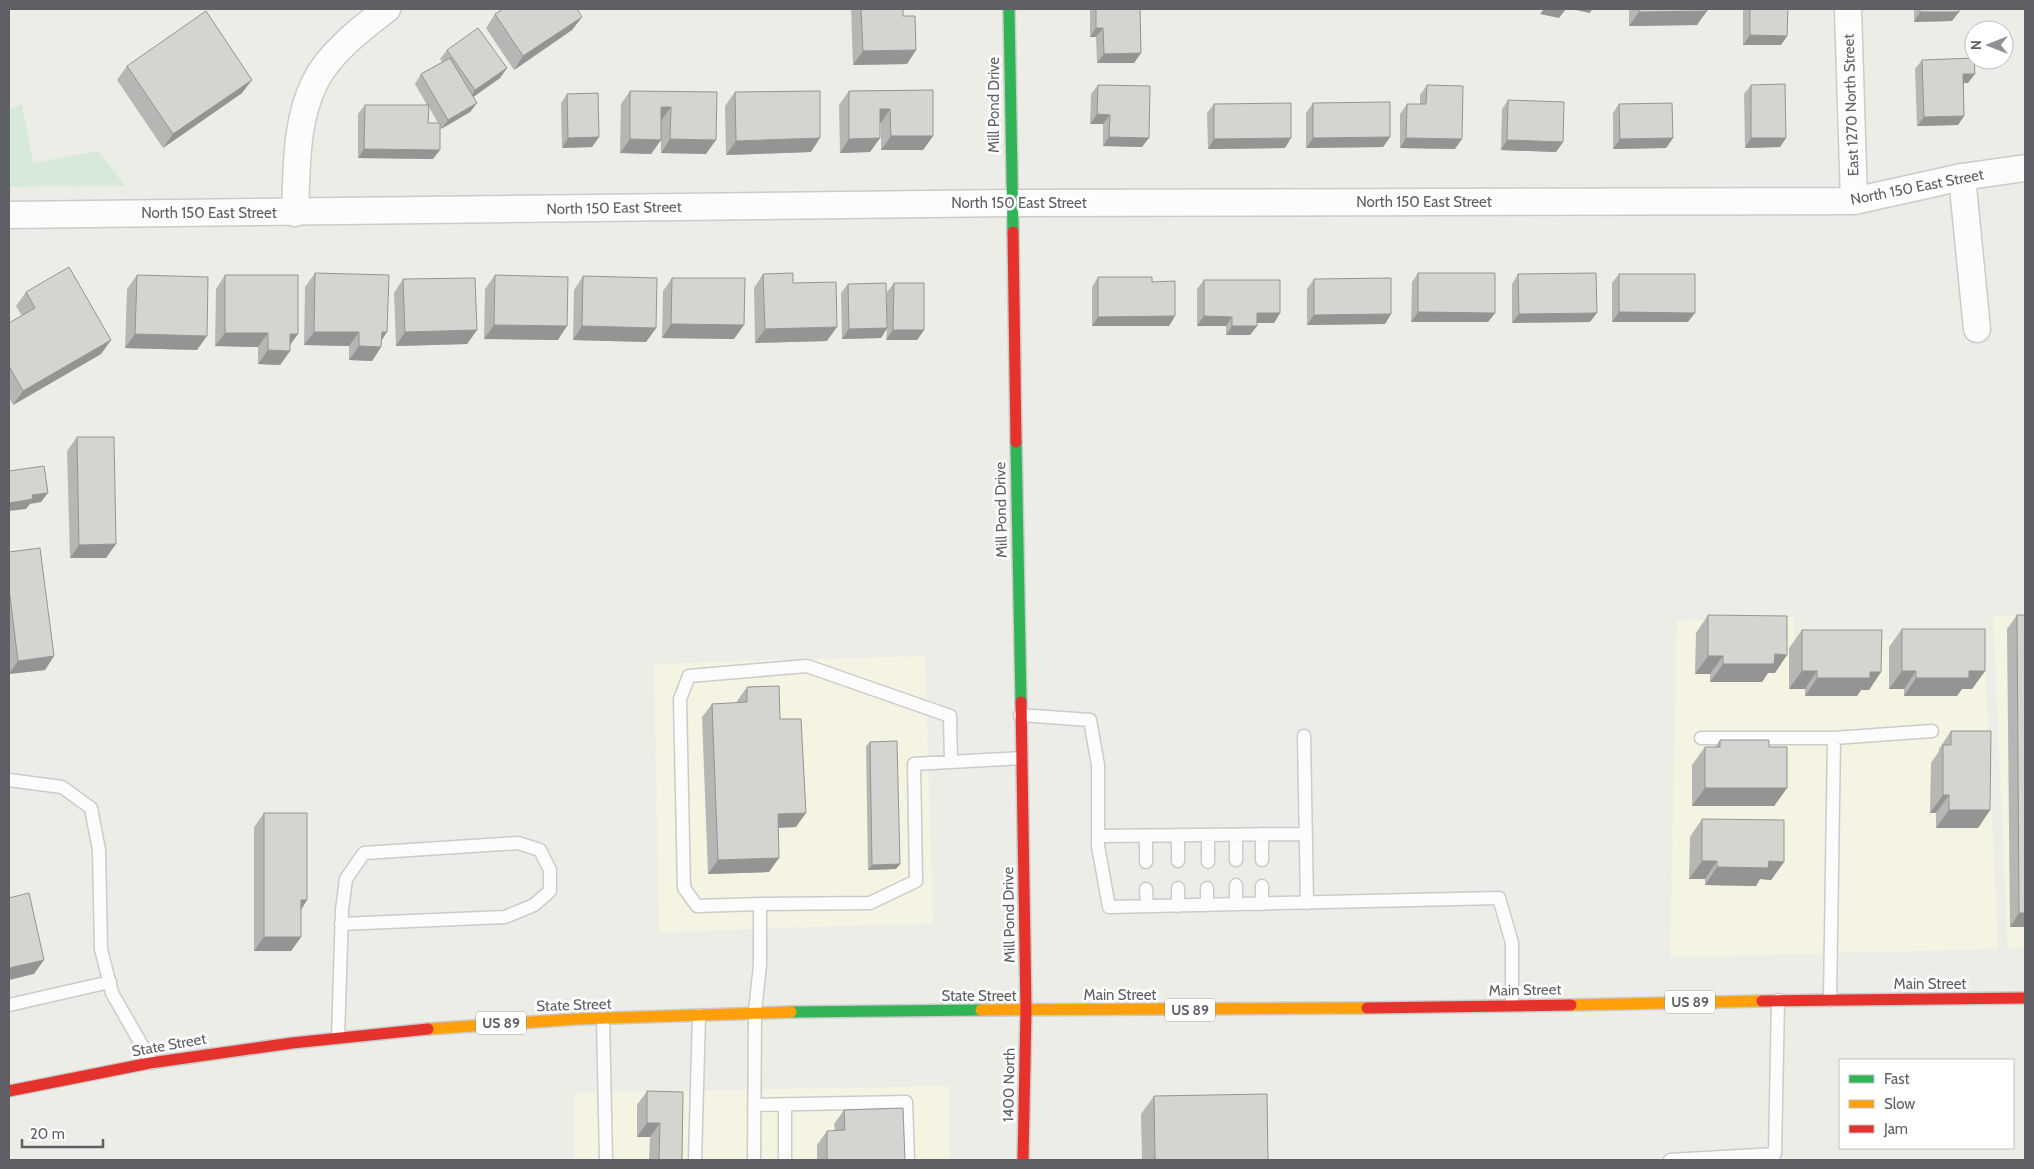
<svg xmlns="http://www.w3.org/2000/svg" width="2034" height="1169" viewBox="0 0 2034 1169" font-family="Cabin,sans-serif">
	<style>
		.commercial { fill: #f5f4e2 }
		.green { fill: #d7e9d8 }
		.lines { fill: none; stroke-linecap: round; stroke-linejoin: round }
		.lane-casing { stroke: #cbcbca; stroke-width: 15 }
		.street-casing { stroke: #cbcbca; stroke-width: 29 }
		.fast-casing { stroke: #cacbca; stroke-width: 14 }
		.slow-casing { stroke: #cacbca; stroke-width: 14 }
		.jam-casing { stroke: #cacbca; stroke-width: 14 }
		.lane { stroke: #fcfcfc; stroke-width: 12 }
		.street { stroke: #fcfcfc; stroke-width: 26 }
		.fast { stroke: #30b455; stroke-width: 11 }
		.slow { stroke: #ff9f0a; stroke-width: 11 }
		.jam { stroke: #e5322d; stroke-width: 11 }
		.wall { fill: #b6b6b4; fill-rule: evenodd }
		.shaded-wall { fill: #949492 }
		.building { fill: #d4d4d1; stroke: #949492 }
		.labels { text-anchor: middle; stroke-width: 5; stroke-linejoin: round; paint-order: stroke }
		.shield { fill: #fff; stroke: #8e9094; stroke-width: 1 }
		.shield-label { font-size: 14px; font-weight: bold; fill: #5e6066 }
		.street-label { font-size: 15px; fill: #5e6066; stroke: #fff }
	</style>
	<rect width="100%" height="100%" fill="#edede8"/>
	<path class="commercial" d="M 2025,615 L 2025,947 L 2008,948 L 1993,616 Z
		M 1794,617 L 1794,638 L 1984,641 L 1998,949 L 1670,957 L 1677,621 Z
		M 925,656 L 933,923 L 659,932 L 654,664 Z
		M 949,1086 L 949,1160 L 574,1160 L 574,1093 Z"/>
	<path class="green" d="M 22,104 L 33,163 L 98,151 L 125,186 L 9,187 L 9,109 Z"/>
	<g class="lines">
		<defs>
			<path id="lane" d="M 1020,715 L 1090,720 L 1098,765 L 1098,846 L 1109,907 L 1499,898 L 1512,943 L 1512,1005
				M 1304,736 L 1307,903
				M 1701,738 L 1834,738 L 1830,1000
				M 1834,738 L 1932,731
				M 9,780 L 62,787 L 91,808 L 99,850 L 101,949 L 112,993 L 152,1063
				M 1262,834 L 1262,860
				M 1178,835 L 1178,861
				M 1236,835 L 1236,860
				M 1098,836 L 1306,834
				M 1146,836 L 1146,862
				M 1208,862 L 1208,835
				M 1236,885 L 1236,904
				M 1262,886 L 1262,904
				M 1178,888 L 1178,906
				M 1146,889 L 1147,906
				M 760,904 L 697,906 L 684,888 L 680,699 L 689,676 L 807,666 L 950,716 L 951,762
				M 1207,905 L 1207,888
				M 9,1005 L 110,982
				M 603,1019 L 606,1160
				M 338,1038 L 342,910 L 346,879 L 364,853 L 518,843 L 540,850 L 550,870 L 550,891 L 534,905 L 505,917 L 341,924
				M 754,1105 L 906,1102 L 908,1160
				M 785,1105 L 785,1160
				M 695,1160 L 699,1015
				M 754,1160 L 755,1012 L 760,965 L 760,904 L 870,903 L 916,881 L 914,764 L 1021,758
				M 1670,1160 L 1775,1154 L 1778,1000"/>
			<path id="street" d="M 1848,9 L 1854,201
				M 1962,177 L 1977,329
				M 295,213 C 297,169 295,122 315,82 C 329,53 362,28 387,9
				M 9,215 L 1010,203 L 1854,201 L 1962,177 L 2025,168"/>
			<path id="fast" d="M 1009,9 L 1013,232
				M 1016,442 L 1021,702
				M 791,1012 L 981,1010"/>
			<path id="slow" d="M 1571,1005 L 1762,1001
				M 981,1010 L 1367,1008
				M 428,1029 L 577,1019 L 791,1012"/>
			<path id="jam" d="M 1013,232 L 1016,442
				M 1021,702 L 1026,1010 L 1023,1160
				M 1762,1001 L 2025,998
				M 1367,1008 L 1571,1005
				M 9,1091 L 150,1063 L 292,1043 L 428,1029"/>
		</defs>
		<use href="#lane" class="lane-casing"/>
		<use href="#street" class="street-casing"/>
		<use href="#fast" class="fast-casing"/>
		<use href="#slow" class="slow-casing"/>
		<use href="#jam" class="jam-casing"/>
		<use href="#lane" class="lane"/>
		<use href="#street" class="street"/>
		<use href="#fast" class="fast"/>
		<use href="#slow" class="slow"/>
		<use href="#jam" class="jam"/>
	</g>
	<path class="wall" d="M 851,9 L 903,9 L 903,16 L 916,50 L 907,64 L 853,65 Z
		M 1090,9 L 1140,9 L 1141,53 L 1134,63 L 1097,63 L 1096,37 L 1090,37 Z
		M 1629,9 L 1707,9 L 1697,25 L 1629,26 Z
		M 1743,9 L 1788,9 L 1787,36 L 1781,45 L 1743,45 Z
		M 1914,9 L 1959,9 L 1952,21 L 1914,22 Z
		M 495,14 L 582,17 L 572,30 L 514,70 L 486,28 Z
		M 447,50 L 507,68 L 500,78 L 473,97 L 477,103 L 470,112 L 441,129 L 440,127 L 433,159 L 358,158 L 358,114 L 365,105 L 427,105 L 415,84 L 421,74 L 442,62 L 440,59 ZM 429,107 L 438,123 L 428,123 Z
		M 1922,60 L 1968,83 L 1964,83 L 1964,116 L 1958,125 L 1917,126 L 1915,69 Z
		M 127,66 L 242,93 L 163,148 L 117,80 Z
		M 1098,85 L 1142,147 L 1103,146 L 1103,124 L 1090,124 L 1091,94 Z
		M 1427,85 L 1455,149 L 1400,148 L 1400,114 L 1407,104 L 1420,104 L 1420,95 Z
		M 1751,85 L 1786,138 L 1780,147 L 1745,148 L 1744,94 Z
		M 933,90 L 933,136 L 923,150 L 881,150 L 881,123 L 880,123 L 880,138 L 870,152 L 840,153 L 839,105 L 849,91 Z
		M 630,91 L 717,92 L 706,154 L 661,153 L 661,140 L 651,154 L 620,153 L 621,104 Z
		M 735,92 L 811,152 L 726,155 L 725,106 Z
		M 567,94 L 599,137 L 592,147 L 562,148 L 561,103 Z
		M 1508,100 L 1563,142 L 1556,152 L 1501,150 L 1502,109 Z
		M 1313,103 L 1390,137 L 1383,147 L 1306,148 L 1306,113 Z
		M 1214,104 L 1285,148 L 1208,149 L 1207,113 Z
		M 1619,104 L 1673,138 L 1666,148 L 1613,149 L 1613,113 Z
		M 315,273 L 382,340 L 381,347 L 372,361 L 349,360 L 349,346 L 304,345 L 305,287 Z
		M 1418,273 L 1495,313 L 1488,322 L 1411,322 L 1412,282 Z
		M 763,274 L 793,283 L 827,341 L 755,343 L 754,288 Z
		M 1518,274 L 1590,322 L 1512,323 L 1512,284 Z
		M 1619,274 L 1688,322 L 1612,322 L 1612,283 Z
		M 137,275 L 197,350 L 125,348 L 127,289 Z
		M 225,275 L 290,345 L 290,351 L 280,365 L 258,364 L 258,347 L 215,346 L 216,289 Z
		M 495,275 L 558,340 L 484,339 L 485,289 Z
		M 583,276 L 656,328 L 646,342 L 573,340 L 574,290 Z
		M 1098,277 L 1152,282 L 1175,316 L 1169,326 L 1092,326 L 1092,287 Z
		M 672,278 L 734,339 L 662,338 L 663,291 Z
		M 403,279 L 477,330 L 467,344 L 396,346 L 394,293 Z
		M 1314,279 L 1391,314 L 1385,324 L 1307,325 L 1307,289 Z
		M 1204,280 L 1280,313 L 1274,323 L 1257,323 L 1257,326 L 1250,335 L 1226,335 L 1226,326 L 1197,326 L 1197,289 Z
		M 894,283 L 924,330 L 917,340 L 886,340 L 887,329 L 881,338 L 842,339 L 841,293 L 848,284 L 887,314 L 887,292 Z
		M 26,292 L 111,340 L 101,354 L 13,405 L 9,397 L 9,323 L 22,316 L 16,306 Z
		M 77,437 L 106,558 L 70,558 L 67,451 Z
		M 9,552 L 54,656 L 45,670 L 9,674 Z
		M 1708,615 L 1775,673 L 1768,673 L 1762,682 L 1710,682 L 1710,674 L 1695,674 L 1696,633 Z
		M 2017,615 L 2025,615 L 2025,927 L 2010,927 L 2007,629 Z
		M 1902,629 L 1985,671 L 1972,689 L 1962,689 L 1957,696 L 1904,696 L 1904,689 L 1889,689 L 1889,647 Z
		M 1802,630 L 1881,672 L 1869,690 L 1861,690 L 1857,696 L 1805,696 L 1805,689 L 1789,689 L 1789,648 Z
		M 747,687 L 796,827 L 778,828 L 769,872 L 708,874 L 702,717 L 712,704 L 737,703 L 737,701 Z
		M 1951,731 L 1990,810 L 1978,828 L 1936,828 L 1936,813 L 1930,813 L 1931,763 L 1939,751 L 1939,749 Z
		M 1720,740 L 1769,747 L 1787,788 L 1774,806 L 1692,806 L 1692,765 L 1705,747 L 1715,747 Z
		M 870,742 L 900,864 L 896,869 L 868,870 L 866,746 Z
		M 264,813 L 307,900 L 301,910 L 301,937 L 291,951 L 254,951 L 254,827 Z
		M 1702,819 L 1784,862 L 1771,880 L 1760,879 L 1756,886 L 1705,885 L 1705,879 L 1689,879 L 1690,837 Z
		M 647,1091 L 682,1160 L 649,1160 L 650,1137 L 637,1137 L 637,1105 Z
		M 1154,1096 L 1268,1160 L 1142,1160 L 1141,1114 Z
		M 844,1110 L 905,1160 L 817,1160 L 817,1145 L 827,1131 L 835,1131 L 834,1124 Z"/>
	<path class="shaded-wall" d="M 1544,9 L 1566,9 L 1559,18 L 1540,14 Z
		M 1571,9 L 1592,9 L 1590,13 Z
		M 1707,11 L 1697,25 L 1629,26 L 1639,12 Z
		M 1920,12 L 1959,12 L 1952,21 L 1914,22 Z
		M 582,17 L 572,30 L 514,70 L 523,56 Z
		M 1096,28 L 1103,28 L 1096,37 L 1090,37 Z
		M 1750,35 L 1787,36 L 1781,45 L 1743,45 Z
		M 916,50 L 907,64 L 853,65 L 863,51 Z
		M 1141,53 L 1134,63 L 1097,63 L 1104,54 Z
		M 507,68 L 500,78 L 469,100 L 475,90 Z
		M 1963,74 L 1975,74 L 1968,83 L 1957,83 Z
		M 252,80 L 242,93 L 163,148 L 173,134 Z
		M 477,103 L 470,112 L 441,129 L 448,120 Z
		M 661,107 L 671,107 L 661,121 Z
		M 880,109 L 890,109 L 881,123 L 870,123 Z
		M 1097,114 L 1110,115 L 1103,124 L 1090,124 Z
		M 1964,116 L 1958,125 L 1917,126 L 1924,117 Z
		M 891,136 L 933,136 L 923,150 L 881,150 Z
		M 599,137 L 592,147 L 562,148 L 568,138 Z
		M 1109,137 L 1149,138 L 1142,147 L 1103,146 Z
		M 1390,137 L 1383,147 L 1306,148 L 1313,138 Z
		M 820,138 L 811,152 L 726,155 L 736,141 Z
		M 880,138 L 870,152 L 840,153 L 849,139 Z
		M 1291,138 L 1285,148 L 1208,149 L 1214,139 Z
		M 1406,138 L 1462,139 L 1455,149 L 1400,148 Z
		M 1673,138 L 1666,148 L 1613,149 L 1620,139 Z
		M 1751,138 L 1786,138 L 1780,147 L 1745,148 Z
		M 630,139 L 661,140 L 651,154 L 620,153 Z
		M 670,139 L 716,140 L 706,154 L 661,153 Z
		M 1507,140 L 1563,142 L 1556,152 L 1501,150 Z
		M 364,149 L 440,150 L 433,159 L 358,158 Z
		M 1418,312 L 1495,313 L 1488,322 L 1411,322 Z
		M 1619,312 L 1695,313 L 1688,322 L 1612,322 Z
		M 1257,313 L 1280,313 L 1274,323 L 1250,323 Z
		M 1597,313 L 1590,322 L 1512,323 L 1519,314 Z
		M 1391,314 L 1385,324 L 1307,325 L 1314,315 Z
		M 1175,316 L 1169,326 L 1092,326 L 1098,317 Z
		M 1204,316 L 1232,317 L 1226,326 L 1197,326 Z
		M 671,324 L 744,325 L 734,339 L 662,338 Z
		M 494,325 L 567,326 L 558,340 L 484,339 Z
		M 582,326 L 656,328 L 646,342 L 573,340 Z
		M 1232,326 L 1257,326 L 1250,335 L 1226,335 Z
		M 837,327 L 827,341 L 755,343 L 765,329 Z
		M 887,328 L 881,338 L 842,339 L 849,329 Z
		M 477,330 L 467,344 L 396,346 L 405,332 Z
		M 893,330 L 924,330 L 917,340 L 886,340 Z
		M 314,332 L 359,332 L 349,346 L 304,345 Z
		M 382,332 L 387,332 L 378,346 Z
		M 225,333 L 268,333 L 258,347 L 215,346 Z
		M 135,334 L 207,336 L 197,350 L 125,348 Z
		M 290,334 L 298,334 L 288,348 Z
		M 111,340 L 101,354 L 13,405 L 23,391 Z
		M 359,346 L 381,347 L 372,361 L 349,360 Z
		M 268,350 L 290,351 L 280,365 L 258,364 Z
		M 48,493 L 41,502 L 30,504 L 26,509 L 9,511 L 9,503 L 32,495 Z
		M 116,544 L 106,558 L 70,558 L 79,545 Z
		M 1775,654 L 1787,655 L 1775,673 L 1768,673 L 1762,682 L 1710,682 L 1723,664 Z
		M 54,656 L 45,670 L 9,674 L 18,661 Z
		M 1708,656 L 1723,656 L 1710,674 L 1695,674 Z
		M 1802,671 L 1817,671 L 1805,689 L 1789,689 Z
		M 1902,671 L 1916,671 L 1904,689 L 1889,689 Z
		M 1969,671 L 1985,671 L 1972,689 L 1962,689 L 1957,696 L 1904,696 L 1916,678 Z
		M 1870,672 L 1881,672 L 1869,690 L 1861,690 L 1857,696 L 1805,696 L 1817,678 Z
		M 1705,788 L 1787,788 L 1774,806 L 1692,806 Z
		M 1943,795 L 1949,795 L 1936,813 L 1930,813 Z
		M 1949,810 L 1990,810 L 1978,828 L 1936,828 Z
		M 806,813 L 796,827 L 768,828 L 778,814 Z
		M 779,858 L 769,872 L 708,874 L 718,860 Z
		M 1702,861 L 1717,861 L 1705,879 L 1689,879 Z
		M 1769,861 L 1784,862 L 1771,880 L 1760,879 L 1756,886 L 1705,885 L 1717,867 Z
		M 900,864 L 896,869 L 868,870 L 872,865 Z
		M 301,900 L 307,900 L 298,914 Z
		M 2019,913 L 2025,913 L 2025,927 L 2010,927 Z
		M 264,937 L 301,937 L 291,951 L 254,951 Z
		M 44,960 L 34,974 L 9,980 L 9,968 Z
		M 647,1123 L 660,1123 L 650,1137 L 637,1137 Z"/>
	<path class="building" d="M 503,9 L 577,9 L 582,17 L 523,56 L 495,14 Z
		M 861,9 L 903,9 L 903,16 L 915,16 L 916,50 L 863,51 Z
		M 1096,9 L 1140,9 L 1141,53 L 1104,54 L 1103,28 L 1096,28 Z
		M 1639,9 L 1707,9 L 1707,11 L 1639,12 Z
		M 1750,9 L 1788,9 L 1787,36 L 1750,35 Z
		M 1920,9 L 1959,9 L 1959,12 L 1920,12 Z
		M 206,11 L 252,80 L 173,134 L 127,66 Z
		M 478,28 L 507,68 L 475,90 L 447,50 Z
		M 450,58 L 477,103 L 448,120 L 421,74 Z
		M 1974,58 L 1975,74 L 1963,74 L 1964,116 L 1924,117 L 1922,60 Z
		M 1785,84 L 1786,138 L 1751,138 L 1751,85 Z
		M 1098,85 L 1150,86 L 1149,138 L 1109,137 L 1110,115 L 1097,114 Z
		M 1427,85 L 1463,86 L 1462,139 L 1406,138 L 1407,104 L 1426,104 Z
		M 933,90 L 933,136 L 891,136 L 890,109 L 880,109 L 880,138 L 849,139 L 849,91 Z
		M 630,91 L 717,92 L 716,140 L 670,139 L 671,107 L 661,107 L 661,140 L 630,139 Z
		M 820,91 L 820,138 L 736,141 L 735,92 Z
		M 598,93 L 599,137 L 568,138 L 567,94 Z
		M 1508,100 L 1564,102 L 1563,142 L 1507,140 Z
		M 1390,102 L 1390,137 L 1313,138 L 1313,103 Z
		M 1291,103 L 1291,138 L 1214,139 L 1214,104 Z
		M 1672,103 L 1673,138 L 1620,139 L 1619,104 Z
		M 365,105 L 429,105 L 428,123 L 440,123 L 440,150 L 364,149 Z
		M 69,267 L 111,340 L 23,391 L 9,366 L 9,323 L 35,308 L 26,292 Z
		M 315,273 L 389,275 L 387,332 L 382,332 L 381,347 L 359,346 L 359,332 L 314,332 Z
		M 793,273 L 793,283 L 836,282 L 837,327 L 765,329 L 763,274 Z
		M 1418,273 L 1495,273 L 1495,313 L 1418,312 Z
		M 1596,273 L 1597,313 L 1519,314 L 1518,274 Z
		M 1619,274 L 1695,274 L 1695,313 L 1619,312 Z
		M 137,275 L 208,277 L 207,336 L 135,334 Z
		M 225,275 L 298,275 L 298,334 L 290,334 L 290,351 L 268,350 L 268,333 L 225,333 Z
		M 495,275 L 568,277 L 567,326 L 494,325 Z
		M 583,276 L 657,278 L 656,328 L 582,326 Z
		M 1098,277 L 1152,277 L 1152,282 L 1175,281 L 1175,316 L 1098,317 Z
		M 475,278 L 477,330 L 405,332 L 403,279 Z
		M 672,278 L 745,278 L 744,325 L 671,324 Z
		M 1391,278 L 1391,314 L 1314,315 L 1314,279 Z
		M 1204,280 L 1280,280 L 1280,313 L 1257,313 L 1257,326 L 1232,326 L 1232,317 L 1204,316 Z
		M 886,283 L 887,328 L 849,329 L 848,284 Z
		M 894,283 L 924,283 L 924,330 L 893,330 Z
		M 77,437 L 114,437 L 116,544 L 79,545 Z
		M 44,466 L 48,493 L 32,495 L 33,499 L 9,503 L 9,471 Z
		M 40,548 L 54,656 L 18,661 L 9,588 L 9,552 Z
		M 1708,615 L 1787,616 L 1787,655 L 1775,654 L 1774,664 L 1723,664 L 1723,656 L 1708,656 Z
		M 2017,615 L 2025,615 L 2025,913 L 2019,913 Z
		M 1902,629 L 1985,629 L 1985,671 L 1969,671 L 1969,678 L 1916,678 L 1916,671 L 1902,671 Z
		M 1802,630 L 1882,630 L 1881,672 L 1870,672 L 1870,678 L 1817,678 L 1817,671 L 1802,671 Z
		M 779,686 L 780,719 L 801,719 L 806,813 L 778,814 L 779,858 L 718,860 L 712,704 L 747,702 L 747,687 Z
		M 1951,731 L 1991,731 L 1990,810 L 1949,810 L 1949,795 L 1943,795 L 1943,745 L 1951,745 Z
		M 1720,740 L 1769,740 L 1769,747 L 1787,747 L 1787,788 L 1705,788 L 1705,747 L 1720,747 Z
		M 897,741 L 900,864 L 872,865 L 870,742 Z
		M 264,813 L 307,813 L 307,900 L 301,900 L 301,937 L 264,937 Z
		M 1702,819 L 1784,820 L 1784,862 L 1769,861 L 1768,868 L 1717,867 L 1717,861 L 1702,861 Z
		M 29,893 L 44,960 L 9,968 L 9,898 Z
		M 647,1091 L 683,1092 L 682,1160 L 659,1160 L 660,1123 L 647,1123 Z
		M 1267,1094 L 1268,1160 L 1155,1160 L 1154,1096 Z
		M 903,1108 L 905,1160 L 827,1160 L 827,1131 L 845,1130 L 844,1110 Z"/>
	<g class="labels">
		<g class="shield">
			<rect x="1665" y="990.5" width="50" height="23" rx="4"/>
			<rect x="1165" y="998.5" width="50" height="23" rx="4"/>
			<rect x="476" y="1011.5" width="50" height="23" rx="4"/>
		</g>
		<g class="shield-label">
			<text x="1690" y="1007">US 89</text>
			<text x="1190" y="1015">US 89</text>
			<text x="501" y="1028">US 89</text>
		</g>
		<g class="street-label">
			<text transform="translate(994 105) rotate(-90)" y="5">Mill Pond Drive</text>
			<text transform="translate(1851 105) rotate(-92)" y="5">East 1270 North Street</text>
			<text transform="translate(1917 187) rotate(-11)" y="5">North 150 East Street</text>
			<text x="1424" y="207">North 150 East Street</text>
			<text x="1019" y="208">North 150 East Street</text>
			<text transform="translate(614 208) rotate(-1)" y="5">North 150 East Street</text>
			<text x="209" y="218">North 150 East Street</text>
			<text transform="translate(1001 510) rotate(-91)" y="5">Mill Pond Drive</text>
			<text transform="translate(1009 915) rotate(-91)" y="5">Mill Pond Drive</text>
			<text x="1930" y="989">Main Street</text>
			<text transform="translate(1525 990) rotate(-1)" y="5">Main Street</text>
			<text x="1120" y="1000">Main Street</text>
			<text x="979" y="1001">State Street</text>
			<text transform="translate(574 1005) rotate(-2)" y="5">State Street</text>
			<text transform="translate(169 1045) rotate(-10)" y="5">State Street</text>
			<text transform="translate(1009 1085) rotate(-89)" y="5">1400 North</text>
		</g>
	</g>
	<rect width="2034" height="1169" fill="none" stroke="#5e6066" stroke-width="20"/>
	<rect x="1839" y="1059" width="175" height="90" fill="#ffffff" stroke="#bfbfc2"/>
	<rect x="1849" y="1075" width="25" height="8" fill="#30b455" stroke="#bfbfc2"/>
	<text x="1884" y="1084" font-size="15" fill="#5e6066">Fast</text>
	<rect x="1849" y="1100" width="25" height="8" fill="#ff9f0a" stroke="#bfbfc2"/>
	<text x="1884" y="1109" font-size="15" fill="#5e6066">Slow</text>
	<rect x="1849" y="1125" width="25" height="8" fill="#e5322d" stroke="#bfbfc2"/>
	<text x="1884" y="1134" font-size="15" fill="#5e6066">Jam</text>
	<g transform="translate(1989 45) rotate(270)"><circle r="24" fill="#ffffff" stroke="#bfbfc2"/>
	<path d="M0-4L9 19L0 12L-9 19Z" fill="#909194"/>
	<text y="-8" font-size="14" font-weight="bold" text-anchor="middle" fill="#5e6066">N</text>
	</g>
	<path d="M22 1139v8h81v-8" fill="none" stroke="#5e6066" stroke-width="2.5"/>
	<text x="30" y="1139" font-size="15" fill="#5e6066" stroke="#ffffff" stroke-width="4" paint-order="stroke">20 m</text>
</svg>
